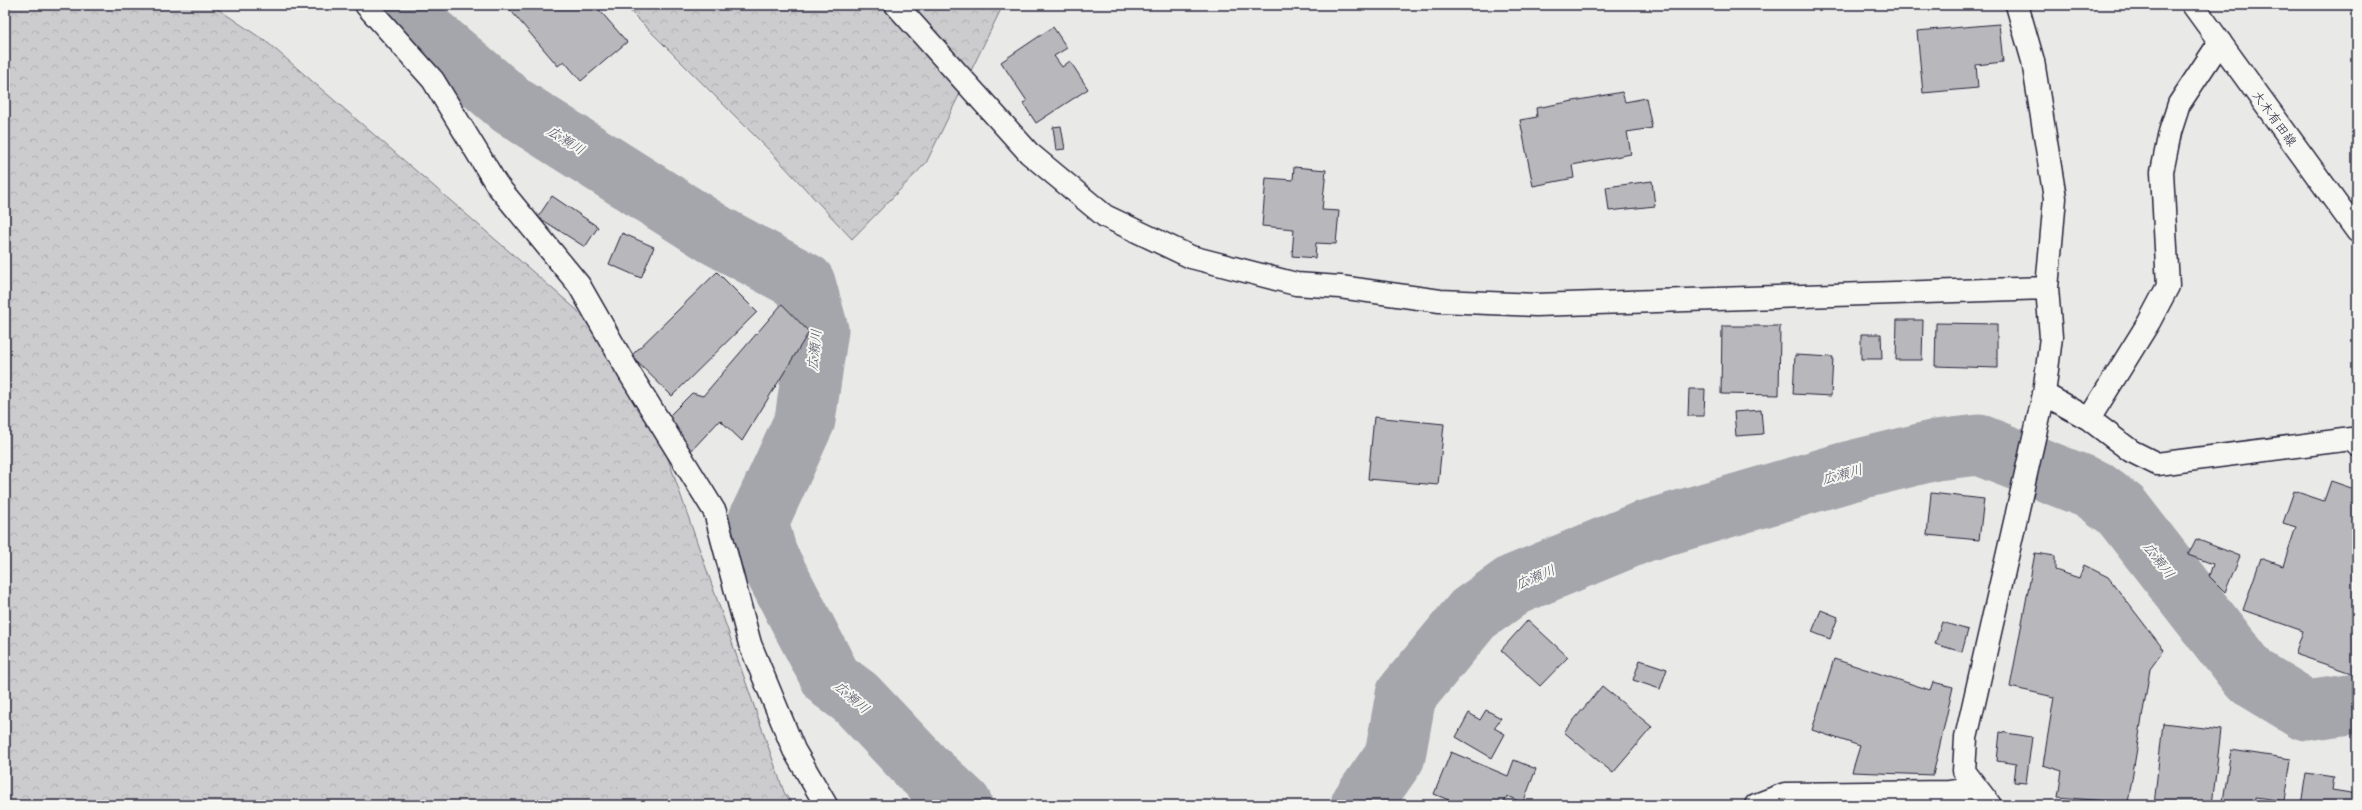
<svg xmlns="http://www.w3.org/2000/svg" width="2362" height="810" viewBox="0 0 2362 810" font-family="'Architects Daughter','Klee One',sans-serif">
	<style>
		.forest { fill: url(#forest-crowns); stroke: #777784 }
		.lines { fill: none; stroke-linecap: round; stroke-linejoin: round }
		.river { stroke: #a5a5ac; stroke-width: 61 }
		.building { fill: #b8b8bc; stroke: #22223b }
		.minor-casing { stroke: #22223b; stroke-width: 25 }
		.tertiary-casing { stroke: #22223b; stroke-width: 25 }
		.secondary-casing { stroke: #22223b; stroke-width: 25 }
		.minor { stroke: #f6f6f2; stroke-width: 22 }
		.tertiary { stroke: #f6f6f2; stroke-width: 22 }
		.secondary { stroke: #f6f6f2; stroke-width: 22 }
		.labels { text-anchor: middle; stroke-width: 4; stroke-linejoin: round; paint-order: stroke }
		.street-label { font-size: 13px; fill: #22223b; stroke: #f6f6f2 }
		.water-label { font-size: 14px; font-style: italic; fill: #565668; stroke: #f6f6f2 }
	</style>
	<defs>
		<pattern id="forest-crowns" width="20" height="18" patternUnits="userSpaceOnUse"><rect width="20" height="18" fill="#ccccce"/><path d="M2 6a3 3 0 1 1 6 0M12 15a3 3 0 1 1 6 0" fill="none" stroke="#afafb2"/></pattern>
	</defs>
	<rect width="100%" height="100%" fill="#e9e9e7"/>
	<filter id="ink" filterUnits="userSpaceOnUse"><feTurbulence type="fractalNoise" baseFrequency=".025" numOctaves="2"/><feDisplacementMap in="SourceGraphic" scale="8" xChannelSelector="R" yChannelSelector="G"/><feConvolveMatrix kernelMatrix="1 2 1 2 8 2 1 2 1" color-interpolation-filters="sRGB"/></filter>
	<g filter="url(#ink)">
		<path class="forest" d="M 5,5 L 212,5 L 268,43 L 577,310 L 649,404 L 784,792 L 792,805 L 5,805 Z
			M 624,5 L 1003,5 L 926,163 L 852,239 L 769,150 Z"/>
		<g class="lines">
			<path class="river" d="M 401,5 L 414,23 L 512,106 L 716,235 L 805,283 L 818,330 L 805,420 L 758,522 L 767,555 L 832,680 L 856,698 L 921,767 L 962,805
				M 1361,805 L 1395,756 L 1406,695 L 1473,614 L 1514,585 L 1642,532 L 1847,472 L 1936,450 L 1979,445 L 2094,490 L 2121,510 L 2250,676 L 2306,710 L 2357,703"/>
		</g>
		<path class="building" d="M 506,5 L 595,5 L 627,42 L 581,81 L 564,61 L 558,66 Z
			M 1999,24 L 2003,62 L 1976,65 L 1978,88 L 1923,93 L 1917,31 Z
			M 1053,27 L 1067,48 L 1054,56 L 1062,67 L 1070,61 L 1088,89 L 1036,123 L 1023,103 L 1027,101 L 1001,62 Z
			M 1622,92 L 1625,102 L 1646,98 L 1652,128 L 1627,132 L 1631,154 L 1572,165 L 1574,178 L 1533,186 L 1520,120 L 1537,117 L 1536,108 Z
			M 1061,126 L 1065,149 L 1056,150 L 1053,127 Z
			M 1294,167 L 1326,170 L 1322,210 L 1339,211 L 1336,244 L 1316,243 L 1315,258 L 1292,256 L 1294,229 L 1262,226 L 1266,178 L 1293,180 Z
			M 1652,181 L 1655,206 L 1609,211 L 1606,187 Z
			M 552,196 L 598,227 L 585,247 L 538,217 Z
			M 622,233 L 654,247 L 641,278 L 609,264 Z
			M 717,272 L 757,312 L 672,396 L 631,356 Z
			M 782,304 L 809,332 L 742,441 L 720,420 L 690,452 L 666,419 L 692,393 L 703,396 Z
			M 1897,320 L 1923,320 L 1922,360 L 1896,360 Z
			M 1936,323 L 1997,324 L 1997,368 L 1935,366 Z
			M 1722,326 L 1780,326 L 1779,395 L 1721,394 Z
			M 1861,334 L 1881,334 L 1882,359 L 1861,359 Z
			M 1795,355 L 1833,357 L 1831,396 L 1793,394 Z
			M 1689,389 L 1705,389 L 1704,416 L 1688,416 Z
			M 1761,410 L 1763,434 L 1736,436 L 1734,412 Z
			M 1374,417 L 1444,424 L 1438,485 L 1368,479 Z
			M 2331,481 L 2357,490 L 2357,675 L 2295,654 L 2303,631 L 2243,610 L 2261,558 L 2283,566 L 2296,527 L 2283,523 L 2294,491 L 2324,501 Z
			M 1931,493 L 1984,499 L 1979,540 L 1927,535 Z
			M 2196,539 L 2240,556 L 2225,592 L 2209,576 L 2213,564 L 2188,555 Z
			M 2035,553 L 2055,556 L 2055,570 L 2079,578 L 2084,565 L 2108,577 L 2164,650 L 2150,669 L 2128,803 L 2058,797 L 2062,771 L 2043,765 L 2054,697 L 2010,687 Z
			M 1821,610 L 1838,617 L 1830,639 L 1812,632 Z
			M 1528,620 L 1568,657 L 1540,686 L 1501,650 Z
			M 1942,622 L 1968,630 L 1962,652 L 1935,644 Z
			M 1834,659 L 1930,690 L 1933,682 L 1953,687 L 1933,775 L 1852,772 L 1860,746 L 1812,730 Z
			M 1640,660 L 1667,669 L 1660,689 L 1633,680 Z
			M 1602,686 L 1652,727 L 1613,773 L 1564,732 Z
			M 1486,710 L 1501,718 L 1494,728 L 1505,734 L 1492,758 L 1456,737 L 1469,713 L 1480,720 Z
			M 2163,723 L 2221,730 L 2212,805 L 2154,805 Z
			M 2000,732 L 2032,737 L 2026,783 L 2014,782 L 2016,764 L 1997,761 Z
			M 2231,750 L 2291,759 L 2285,801 L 2255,797 L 2254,805 L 2223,801 Z
			M 1451,752 L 1508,776 L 1514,760 L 1536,769 L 1523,803 L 1507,796 L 1503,805 L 1461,805 L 1434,794 Z
			M 2306,773 L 2334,777 L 2332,790 L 2357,794 L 2357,805 L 2301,805 Z"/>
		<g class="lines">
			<defs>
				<path id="minor" d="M 366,5 L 433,80 L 497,185 L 579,285 L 630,374 L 715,512 L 750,644 L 794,750 L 826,805
					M 2044,394 L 2089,419 L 2131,451 L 2157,464 L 2351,439 L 2357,445
					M 2089,419 L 2149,322 L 2168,286 L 2162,172 L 2170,132 L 2179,104 L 2220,42
					M 1756,805 L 1785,794 L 1949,792 L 1977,789"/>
				<path id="tertiary" d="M 896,5 L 1029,153 L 1105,216 L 1191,257 L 1296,284 L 1340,287 L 1440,301 L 1536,305 L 2047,288
					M 1990,805 L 1964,771 L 1966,738 L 2044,394 L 2051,337 L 2047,288 L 2055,198 L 2033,61 L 2017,5"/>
				<path id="secondary" d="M 2193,5 L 2357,231"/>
			</defs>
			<use href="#minor" class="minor-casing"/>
			<use href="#tertiary" class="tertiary-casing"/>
			<use href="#secondary" class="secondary-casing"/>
			<use href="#minor" class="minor"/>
			<use href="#tertiary" class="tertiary"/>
			<use href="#secondary" class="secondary"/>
		</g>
	</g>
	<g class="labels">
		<g class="street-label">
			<text transform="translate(2275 118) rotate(54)" y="5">大木有田線</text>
		</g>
		<g class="water-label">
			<text transform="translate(566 140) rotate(32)" y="5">広瀬川</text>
			<text transform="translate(814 350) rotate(-84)" y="5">広瀬川</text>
			<text transform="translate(1842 474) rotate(-15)" y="5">広瀬川</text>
			<text transform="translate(2159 560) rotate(52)" y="5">広瀬川</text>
			<text transform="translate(1535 577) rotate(-23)" y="5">広瀬川</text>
			<text transform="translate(852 697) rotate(41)" y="5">広瀬川</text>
		</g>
	</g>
	<rect width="2362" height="810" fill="none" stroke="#f6f6f2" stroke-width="20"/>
	<rect x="10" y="10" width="2342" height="790" fill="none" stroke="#22223b" stroke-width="1.5" filter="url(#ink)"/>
</svg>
